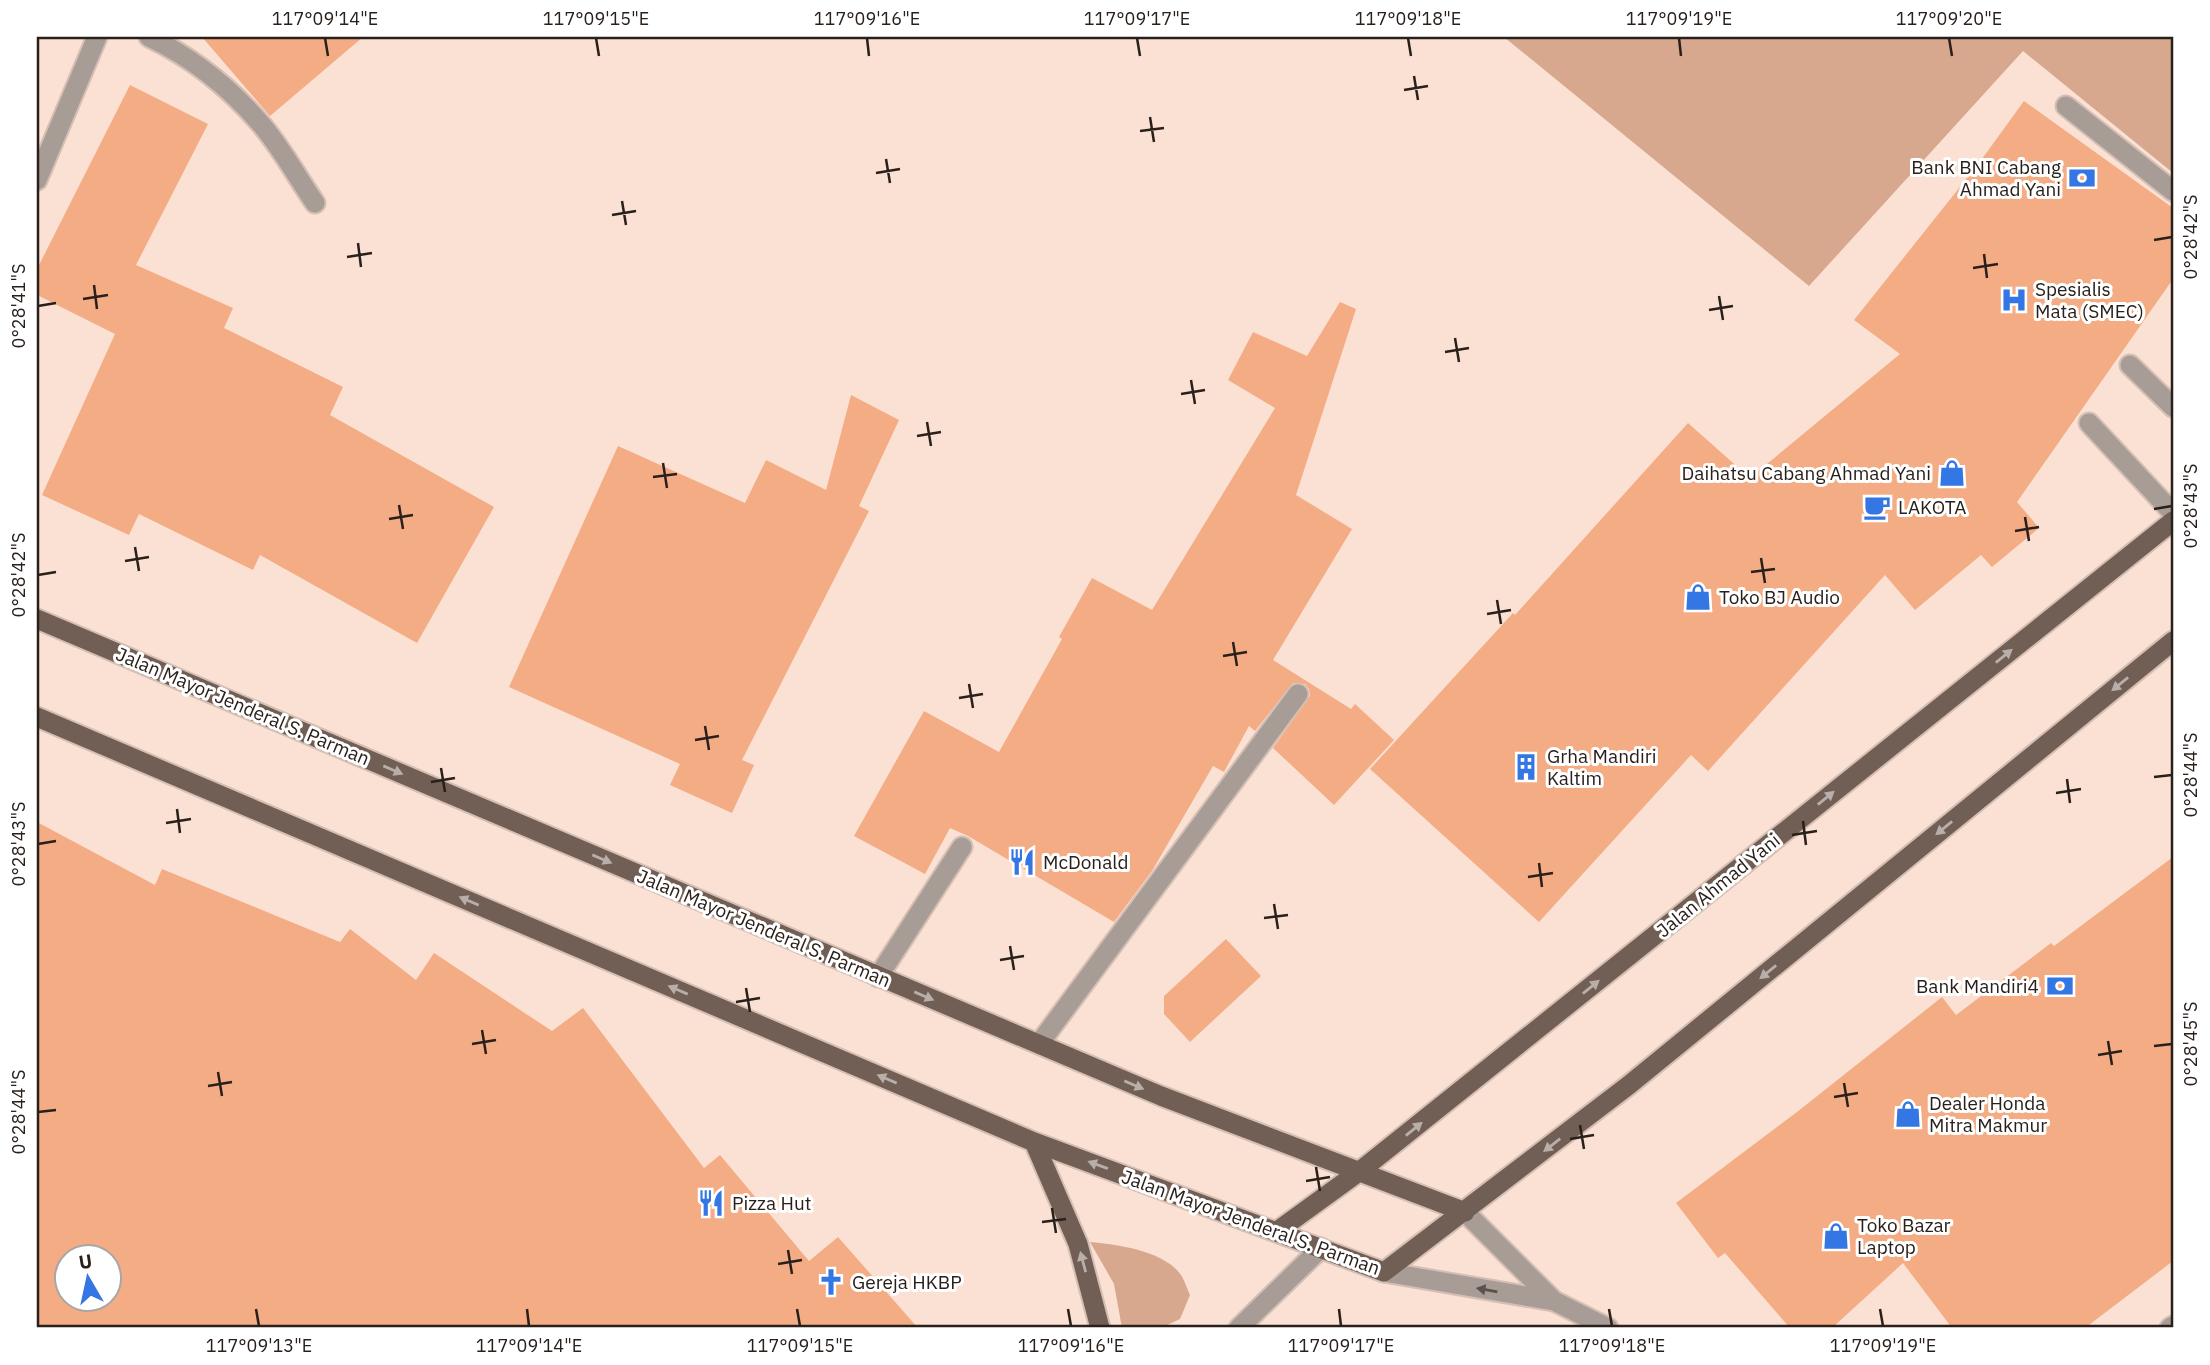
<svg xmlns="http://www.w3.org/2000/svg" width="2210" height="1365" viewBox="0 0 2210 1365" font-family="'IBM Plex Sans',sans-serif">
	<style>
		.green { fill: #d8a88e }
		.building { fill: #f4ac84; fill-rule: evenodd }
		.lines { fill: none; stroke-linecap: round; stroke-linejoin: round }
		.service-casing { stroke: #d5beb3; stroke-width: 23 }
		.minor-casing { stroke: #d5beb3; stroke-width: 23 }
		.tertiary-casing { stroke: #d5beb3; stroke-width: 23 }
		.primary-casing { stroke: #d5beb3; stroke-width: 23 }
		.service { stroke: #a79c96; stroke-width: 19 }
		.minor { stroke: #a79c96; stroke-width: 19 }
		.tertiary { stroke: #a79c96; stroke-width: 19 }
		.primary { stroke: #715e54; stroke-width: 19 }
		.oneway { fill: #b8aeaa }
		.oneway2 { fill: #5b524c }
		.ticks { fill: none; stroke: #29201b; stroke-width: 2.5 }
		.labels { text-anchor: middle; stroke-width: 6; stroke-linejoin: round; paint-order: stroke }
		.poi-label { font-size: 19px; fill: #29201b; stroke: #fff; text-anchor: start }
		.street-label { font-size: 19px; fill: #29201b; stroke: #fff }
		.neatline { fill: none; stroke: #29201b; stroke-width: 2.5 }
		.ticks-label { font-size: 18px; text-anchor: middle; fill: #29201b }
	</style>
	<rect width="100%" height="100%" fill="#fbe1d4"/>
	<path class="green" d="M 1504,37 L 2173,37 L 2173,173 L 2023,51 L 1809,286 Z
		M 1090,1242 C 1116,1244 1165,1251 1181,1275 C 1185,1281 1187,1289 1190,1295 L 1180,1319 L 1161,1328 L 1122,1328 L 1114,1284 Z"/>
	<path class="building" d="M 202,37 L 363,37 L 270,116 Z
		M 130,85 L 208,124 L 136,265 L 233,308 L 224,328 L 343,387 L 330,415 L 494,507 L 417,643 L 260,555 L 253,570 L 139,514 L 129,535 L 42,495 L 115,334 L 37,295 L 37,269 Z
		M 2024,101 L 2173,208 L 2173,279 L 2017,502 L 2039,528 L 1992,567 L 1981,555 L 1915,610 L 1885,575 L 1708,771 L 1691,755 L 1539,922 L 1370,769 L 1513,613 L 1515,615 L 1688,423 L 1750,478 L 1900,354 L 1854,320 L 1979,163 Z
		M 1340,302 L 1356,309 L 1296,495 L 1352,529 L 1273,660 L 1351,709 L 1355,704 L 1394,740 L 1334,805 L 1273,748 L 1310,696 L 1309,689 L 1305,684 L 1293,683 L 1255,731 L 1249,726 L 1224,772 L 1213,766 L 1152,871 L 1114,922 L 968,836 L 950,828 L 925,874 L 854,836 L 924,711 L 999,752 L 1062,639 L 1059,637 L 1092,578 L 1152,610 L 1275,408 L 1228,380 L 1253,332 L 1307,356 Z
		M 851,395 L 899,420 L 859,506 L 869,511 L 742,760 L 754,765 L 732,813 L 670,785 L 680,764 L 509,687 L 618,446 L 745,503 L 766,460 L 826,490 Z
		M 37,822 L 155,885 L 162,869 L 340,942 L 350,929 L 416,980 L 434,953 L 552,1031 L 583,1008 L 704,1168 L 720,1155 L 809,1261 L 838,1237 L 918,1328 L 37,1328 ZM 66,1256 L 108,1256 L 108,1298 L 66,1298 Z
		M 2173,857 L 2173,1261 L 2085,1328 L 1952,1328 L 1903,1263 L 1832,1328 L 1790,1328 L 1725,1253 L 1718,1258 L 1676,1203 L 1797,1112 L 1942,997 L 1956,1015 L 2051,943 L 2054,946 Z
		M 1226,939 L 1261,976 L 1190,1042 L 1164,1014 L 1164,996 Z"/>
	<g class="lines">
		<defs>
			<path id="service" d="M 2066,106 L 2173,191
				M 2130,365 L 2173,407
				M 2089,423 L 2173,513
				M 878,977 L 962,847
				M 1039,1044 L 1298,694"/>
			<path id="minor" d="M 149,37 C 191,57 229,87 260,123 C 281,147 297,177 315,203
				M 37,180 L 97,37
				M 2170,1328 L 2173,1326"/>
			<path id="tertiary" d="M 1465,1212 L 1554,1301
				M 1384,1272 L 1554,1301 L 1608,1328
				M 1239,1328 L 1321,1248"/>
			<path id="primary" d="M 37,619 L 1161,1096 L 1465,1212
				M 37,717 L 1034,1142 L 1384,1272 L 1629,1085 L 2173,641
				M 1034,1142 L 1078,1244 L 1100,1328
				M 1276,1232 L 1360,1171 L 2173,521"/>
		</defs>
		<use href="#service" class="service-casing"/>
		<use href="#minor" class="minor-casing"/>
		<use href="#tertiary" class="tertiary-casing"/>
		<use href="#primary" class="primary-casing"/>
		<use href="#service" class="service"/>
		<use href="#minor" class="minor"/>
		<use href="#tertiary" class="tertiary"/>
		<use href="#primary" class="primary"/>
	</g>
	<defs><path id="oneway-solid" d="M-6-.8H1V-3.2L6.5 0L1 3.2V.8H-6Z" transform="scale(1.75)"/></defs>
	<g class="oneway">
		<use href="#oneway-solid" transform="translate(2004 656) rotate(-39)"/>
		<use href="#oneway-solid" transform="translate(2120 684) rotate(141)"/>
		<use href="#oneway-solid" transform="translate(393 770) rotate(23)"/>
		<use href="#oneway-solid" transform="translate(1826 798) rotate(-39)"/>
		<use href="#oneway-solid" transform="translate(1944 828) rotate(141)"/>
		<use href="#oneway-solid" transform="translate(602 859) rotate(23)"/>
		<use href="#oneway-solid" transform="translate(469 901) rotate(-157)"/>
		<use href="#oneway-solid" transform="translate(1768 972) rotate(141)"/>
		<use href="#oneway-solid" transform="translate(1591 987) rotate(-39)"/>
		<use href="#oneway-solid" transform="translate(678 990) rotate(-157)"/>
		<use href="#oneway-solid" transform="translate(924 996) rotate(23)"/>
		<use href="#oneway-solid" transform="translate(887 1079) rotate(-157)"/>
		<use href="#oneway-solid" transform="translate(1134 1085) rotate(23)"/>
		<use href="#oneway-solid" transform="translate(1414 1129) rotate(-39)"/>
		<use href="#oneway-solid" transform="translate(1552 1145) rotate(142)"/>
		<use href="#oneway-solid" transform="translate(1098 1165) rotate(-160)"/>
		<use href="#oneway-solid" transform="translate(1083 1262) rotate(-105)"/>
	</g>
	<use class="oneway2" href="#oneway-solid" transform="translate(1487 1290) rotate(-170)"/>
	<path class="ticks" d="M 325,38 L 328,56M 596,38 L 599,56M 867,38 L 869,56M 1137,38 L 1140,56M 1408,38 L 1411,56M 1679,38 L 1681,56M 1949,38 L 1952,56M 1414,76 L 1418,100M 1404,90 L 1428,86M 1150,117 L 1154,142M 1140,131 L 1164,128M 886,159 L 890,183M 876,173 L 900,169M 622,201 L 626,225M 612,215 L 636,211M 2154,240 L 2172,237M 358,243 L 361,267M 1984,254 L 1987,278M 347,257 L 372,253M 1973,268 L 1998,264M 94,285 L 97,309M 1719,296 L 1723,320M 83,299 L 108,295M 38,306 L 56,303M 1709,310 L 1733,306M 1455,338 L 1459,362M 1445,352 L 1469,348M 1191,380 L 1195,404M 1181,394 L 1205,390M 927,422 L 931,446M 917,436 L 941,432M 663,463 L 667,488M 653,477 L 677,474M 399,505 L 403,529M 2154,509 L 2172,506M 2025,517 L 2029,541M 389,519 L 413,515M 2015,531 L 2039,527M 135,547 L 139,571M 1761,558 L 1765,583M 125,561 L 149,557M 1751,572 L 1775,569M 38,575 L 56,572M 1497,600 L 1501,624M 1487,614 L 1511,610M 1233,642 L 1237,666M 1223,656 L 1247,652M 969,684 L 973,708M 959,698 L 983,694M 705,726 L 709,750M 695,740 L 719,736M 441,768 L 445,792M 2154,777 L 2172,775M 2067,779 L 2070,803M 431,782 L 455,778M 2056,793 L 2081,789M 177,809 L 180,833M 1803,821 L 1806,845M 166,823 L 191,819M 1792,835 L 1817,831M 38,844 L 56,841M 1539,863 L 1542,887M 1528,877 L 1553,873M 1274,904 L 1278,929M 1264,918 L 1288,915M 1010,946 L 1014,970M 1000,960 L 1024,956M 746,988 L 750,1012M 736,1002 L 760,998M 482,1030 L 486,1054M 2108,1041 L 2112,1065M 472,1044 L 496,1040M 2154,1046 L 2172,1044M 2098,1055 L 2122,1051M 218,1072 L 222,1096M 1844,1083 L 1848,1107M 208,1086 L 232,1082M 1834,1097 L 1858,1093M 38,1112 L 56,1110M 1580,1125 L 1584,1149M 1570,1139 L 1594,1135M 1316,1167 L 1320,1191M 1306,1181 L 1330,1177M 1052,1208 L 1056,1233M 1042,1222 L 1066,1219M 788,1250 L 792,1274M 778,1264 L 802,1260M 256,1309 L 259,1326M 527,1309 L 529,1326M 797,1309 L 800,1326M 1068,1309 L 1071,1326M 1339,1309 L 1341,1326M 1609,1309 L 1612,1326M 1880,1309 L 1883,1326"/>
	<defs>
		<symbol id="bank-bare" viewBox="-9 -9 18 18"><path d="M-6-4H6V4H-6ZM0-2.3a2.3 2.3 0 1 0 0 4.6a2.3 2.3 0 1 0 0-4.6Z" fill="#3476e3" stroke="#fff" stroke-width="2.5" paint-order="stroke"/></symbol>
		<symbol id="hospital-bare" viewBox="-9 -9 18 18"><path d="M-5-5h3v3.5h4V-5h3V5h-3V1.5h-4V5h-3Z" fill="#3476e3" stroke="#fff" stroke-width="2.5" paint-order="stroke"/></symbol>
		<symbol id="shop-bare" viewBox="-9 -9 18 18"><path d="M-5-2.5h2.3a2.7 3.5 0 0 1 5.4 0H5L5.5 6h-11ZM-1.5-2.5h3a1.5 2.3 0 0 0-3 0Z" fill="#3476e3" stroke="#fff" stroke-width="2.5" paint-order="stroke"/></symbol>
		<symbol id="cafe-bare" viewBox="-9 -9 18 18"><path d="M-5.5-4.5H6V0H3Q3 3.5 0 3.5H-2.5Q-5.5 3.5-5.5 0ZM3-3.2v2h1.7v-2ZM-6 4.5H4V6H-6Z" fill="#3476e3" stroke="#fff" stroke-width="2.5" paint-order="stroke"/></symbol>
		<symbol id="building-bare" viewBox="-9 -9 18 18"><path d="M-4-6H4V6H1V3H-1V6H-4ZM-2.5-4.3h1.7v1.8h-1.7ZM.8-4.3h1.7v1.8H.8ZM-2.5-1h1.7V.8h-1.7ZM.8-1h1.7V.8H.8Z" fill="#3476e3" stroke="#fff" stroke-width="2.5" paint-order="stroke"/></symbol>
		<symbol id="restaurant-bare" viewBox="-9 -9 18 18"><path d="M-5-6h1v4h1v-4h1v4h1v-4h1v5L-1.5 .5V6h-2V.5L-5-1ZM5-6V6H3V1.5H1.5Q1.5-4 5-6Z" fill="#3476e3" stroke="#fff" stroke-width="2.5" paint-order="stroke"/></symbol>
		<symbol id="church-bare" viewBox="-9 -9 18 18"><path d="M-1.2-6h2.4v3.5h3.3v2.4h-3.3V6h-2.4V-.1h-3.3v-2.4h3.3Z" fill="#3476e3" stroke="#fff" stroke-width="2.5" paint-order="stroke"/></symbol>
	</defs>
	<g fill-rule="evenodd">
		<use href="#bank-bare" x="2063" y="159" width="38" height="38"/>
		<use href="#hospital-bare" x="1995" y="281" width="38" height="38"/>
		<use href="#shop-bare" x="1933" y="454" width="38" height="38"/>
		<use href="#cafe-bare" x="1858" y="488" width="38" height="38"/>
		<use href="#shop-bare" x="1679" y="578" width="38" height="38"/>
		<use href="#building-bare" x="1507" y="748" width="38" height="38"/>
		<use href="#restaurant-bare" x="1003" y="843" width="38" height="38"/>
		<use href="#bank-bare" x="2041" y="967" width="38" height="38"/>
		<use href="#shop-bare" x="1889" y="1095" width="38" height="38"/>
		<use href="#restaurant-bare" x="692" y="1184" width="38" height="38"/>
		<use href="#shop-bare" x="1817" y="1217" width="38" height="38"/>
		<use href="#church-bare" x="812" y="1263" width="38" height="38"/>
	</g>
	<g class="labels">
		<g class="poi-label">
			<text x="2061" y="174" text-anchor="end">Bank BNI Cabang<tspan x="2061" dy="22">Ahmad Yani</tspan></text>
			<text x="2035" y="296">Spesialis<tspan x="2035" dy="22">Mata (SMEC)</tspan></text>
			<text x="1931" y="480" text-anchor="end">Daihatsu Cabang Ahmad Yani</text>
			<text x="1898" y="514">LAKOTA</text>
			<text x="1719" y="604">Toko BJ Audio</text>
			<text x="1547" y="763">Grha Mandiri<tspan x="1547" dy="22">Kaltim</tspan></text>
			<text x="1043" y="869">McDonald</text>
			<text x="2039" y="993" text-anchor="end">Bank Mandiri4</text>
			<text x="1929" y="1110">Dealer Honda<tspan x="1929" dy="22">Mitra Makmur</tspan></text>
			<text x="732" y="1210">Pizza Hut</text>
			<text x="1857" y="1232">Toko Bazar<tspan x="1857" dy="22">Laptop</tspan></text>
			<text x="852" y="1289">Gereja HKBP</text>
		</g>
		<g class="street-label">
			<text transform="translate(243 706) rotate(23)" y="7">Jalan Mayor Jenderal S. Parman</text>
			<text transform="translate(1718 885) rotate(-39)" y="7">Jalan Ahmad Yani</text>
			<text transform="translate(764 928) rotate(23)" y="7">Jalan Mayor Jenderal S. Parman</text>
			<text transform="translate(1251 1222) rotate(20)" y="7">Jalan Mayor Jenderal S. Parman</text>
		</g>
	</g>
	<rect width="2210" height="1365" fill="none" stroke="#ffffff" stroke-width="77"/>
	<g transform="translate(88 1278) rotate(351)"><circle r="33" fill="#ffffff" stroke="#a9a6a4" stroke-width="2"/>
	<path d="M0-5L12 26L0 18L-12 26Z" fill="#3476e3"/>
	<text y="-10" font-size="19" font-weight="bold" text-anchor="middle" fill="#29201b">U</text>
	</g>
	<rect x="38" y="38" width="2134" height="1288" class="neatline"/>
	<g class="ticks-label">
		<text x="325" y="25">117°09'14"E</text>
		<text x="596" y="25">117°09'15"E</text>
		<text x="867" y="25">117°09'16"E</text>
		<text x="1137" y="25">117°09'17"E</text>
		<text x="1408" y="25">117°09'18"E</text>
		<text x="1679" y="25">117°09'19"E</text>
		<text x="1949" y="25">117°09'20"E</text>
		<text transform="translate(2191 237) rotate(-90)" y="6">0°28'42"S</text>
		<text transform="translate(19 306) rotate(-90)" y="6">0°28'41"S</text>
		<text transform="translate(2191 506) rotate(-90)" y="6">0°28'43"S</text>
		<text transform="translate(19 575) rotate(-90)" y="6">0°28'42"S</text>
		<text transform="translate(2191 775) rotate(-90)" y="6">0°28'44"S</text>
		<text transform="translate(19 844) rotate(-90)" y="6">0°28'43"S</text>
		<text transform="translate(2191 1044) rotate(-90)" y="6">0°28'45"S</text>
		<text transform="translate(19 1112) rotate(-90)" y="6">0°28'44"S</text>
		<text x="259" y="1352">117°09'13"E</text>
		<text x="529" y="1352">117°09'14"E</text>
		<text x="800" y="1352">117°09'15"E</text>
		<text x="1071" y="1352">117°09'16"E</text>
		<text x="1341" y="1352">117°09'17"E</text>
		<text x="1612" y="1352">117°09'18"E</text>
		<text x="1883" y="1352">117°09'19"E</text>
	</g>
</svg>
